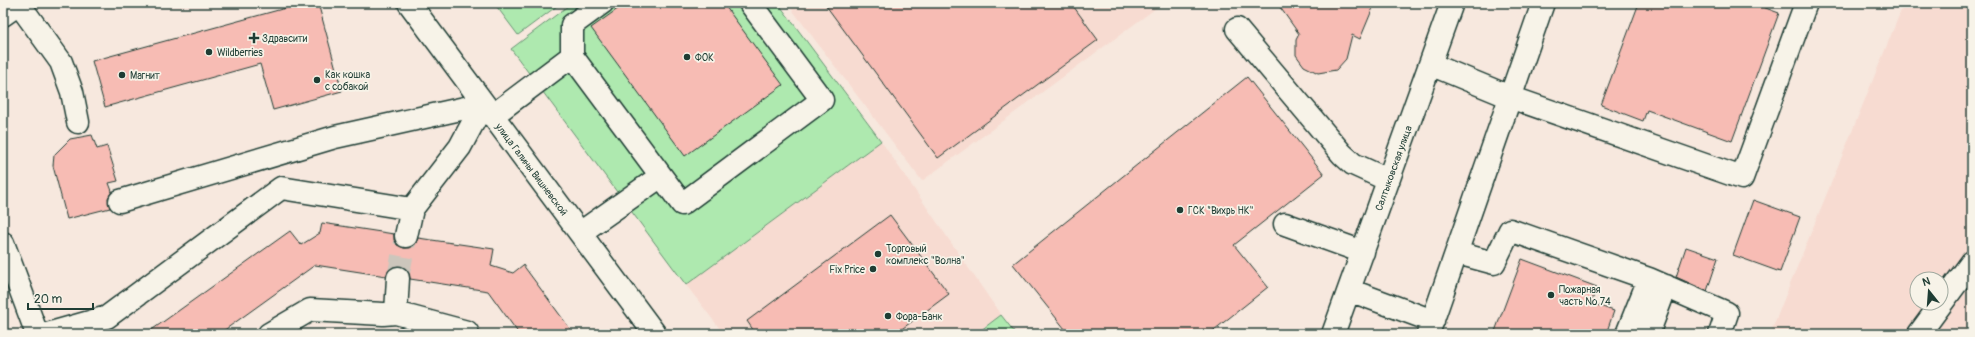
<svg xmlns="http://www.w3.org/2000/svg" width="1975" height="337" viewBox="0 0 1975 337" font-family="Pangolin,sans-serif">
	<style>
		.built { fill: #f7dbd1; fill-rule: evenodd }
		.green { fill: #aee9af; stroke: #669372 }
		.building { fill: #f7bcb4; stroke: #1f3d34 }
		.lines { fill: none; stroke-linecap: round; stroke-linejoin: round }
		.minor-tunnel { stroke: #ccc6bc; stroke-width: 22; stroke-dasharray: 22 11; stroke-linecap: butt }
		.minor-casing { stroke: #1f3d34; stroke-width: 25 }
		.minor { stroke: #f7f3e8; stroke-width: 22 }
		.poi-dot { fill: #1f3d34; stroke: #f7f3e8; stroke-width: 1.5 }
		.labels { text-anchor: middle; stroke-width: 3.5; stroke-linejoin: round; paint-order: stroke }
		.poi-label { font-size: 10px; fill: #1f3d34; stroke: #f7f3e8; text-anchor: start }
		.street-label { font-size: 10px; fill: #1f3d34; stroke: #f7f3e8 }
	</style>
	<rect width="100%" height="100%" fill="#f7e8de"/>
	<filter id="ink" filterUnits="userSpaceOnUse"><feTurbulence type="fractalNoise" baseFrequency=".025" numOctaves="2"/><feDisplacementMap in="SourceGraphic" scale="8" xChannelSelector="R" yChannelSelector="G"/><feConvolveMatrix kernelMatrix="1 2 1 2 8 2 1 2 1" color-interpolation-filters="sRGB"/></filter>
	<g filter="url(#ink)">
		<path class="built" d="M 787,3 L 1163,3 L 922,181 Z
			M 1904,3 L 1972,3 L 1972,334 L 1770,334 ZM 1917,279 L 1941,279 L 1941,303 L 1917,303 Z
			M 881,141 L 1001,315 L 976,334 L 724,334 L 686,285 Z"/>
		<path class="green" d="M 494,3 L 561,3 L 518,35 Z
			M 572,3 L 778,3 L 881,141 L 686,285 L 511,49 Z
			M 1001,315 L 1016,334 L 976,334 Z"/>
		<path class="building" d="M 304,3 L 318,3 L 342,91 L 273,110 L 260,64 L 105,107 L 92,61 Z
			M 626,3 L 723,3 L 783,85 L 685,156 L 591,28 Z
			M 824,3 L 1071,3 L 1098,40 L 938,158 Z
			M 1277,3 L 1375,3 L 1360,39 L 1352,35 L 1346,59 L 1336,70 L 1318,73 L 1304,66 L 1296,55 L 1296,40 L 1299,34 Z
			M 1639,3 L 1752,3 L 1779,13 L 1732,141 L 1647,110 L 1643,121 L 1601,105 Z
			M 1247,77 L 1324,174 L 1234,245 L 1268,287 L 1209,334 L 1069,334 L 1013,264 Z
			M 92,135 L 97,149 L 107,146 L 118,181 L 109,183 L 112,191 L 108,198 L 110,208 L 67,219 L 53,166 L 54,155 L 70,139 Z
			M 1753,200 L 1800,217 L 1780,272 L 1733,255 Z
			M 890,215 L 949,294 L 895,334 L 756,334 L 747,321 Z
			M 322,223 L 394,234 L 394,240 L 397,245 L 404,248 L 410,248 L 415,245 L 418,238 L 494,249 L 491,266 L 513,273 L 523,265 L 574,334 L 519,334 L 488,291 L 410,279 L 409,272 L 405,268 L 399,266 L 392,267 L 386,276 L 315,265 L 219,334 L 146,334 L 290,231 L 301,245 L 320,233 Z
			M 1686,247 L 1718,258 L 1707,291 L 1676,277 Z
			M 1522,259 L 1597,287 L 1591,303 L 1614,311 L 1606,334 L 1494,334 Z"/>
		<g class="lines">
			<path class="minor-tunnel" d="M 398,278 L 406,236"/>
			<defs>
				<path id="minor" d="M 409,3 L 655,334
					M 602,3 L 572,25 L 572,56 L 682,204 L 822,100 L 750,3
					M 19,4 L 61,62 L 72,92 L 78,122
					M 3,15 L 20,3
					M 1237,29 L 1342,154 L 1353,164 L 1388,180
					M 1430,64 L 1510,97 L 1742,178 L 1806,3
					M 492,116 L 572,56
					M 120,201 L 335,137 L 483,104
					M 1285,224 L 1363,252
					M 580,233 L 661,176
					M 406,236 L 412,209 L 460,147 L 483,104
					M 3,243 L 37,334
					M 1457,253 L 1494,263 L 1510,230 L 1649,279 L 1627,334
					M 1649,279 L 1727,313 L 1720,334
					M 1349,290 L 1433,321
					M 396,313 L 398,278
					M 47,334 L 107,317 L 281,188 L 412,209
					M 269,334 L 310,310 L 383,314 L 396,313 L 467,332 L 468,334
					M 1333,334 L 1452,3
					M 1428,334 L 1543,3
					M 1648,334 L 1666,286
					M 1919,334 L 1972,262"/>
			</defs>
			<use href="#minor" class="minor-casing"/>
			<use href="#minor" class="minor"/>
		</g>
	</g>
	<g class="poi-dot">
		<path d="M252 32h4v4h4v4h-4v4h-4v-4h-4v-4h4z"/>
		<circle cx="209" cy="52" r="4"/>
		<circle cx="687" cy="57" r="4"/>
		<circle cx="122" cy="75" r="4"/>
		<circle cx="317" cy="80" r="4"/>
		<circle cx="1180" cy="210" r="4"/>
		<circle cx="878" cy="254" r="4"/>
		<circle cx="873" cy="269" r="4"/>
		<circle cx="1551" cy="295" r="4"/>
		<circle cx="888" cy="316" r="4"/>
	</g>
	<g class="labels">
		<g class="poi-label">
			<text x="262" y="42">Здравсити</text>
			<text x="217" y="56">Wildberries</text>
			<text x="695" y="61">ФОК</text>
			<text x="325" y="78">Как кошка<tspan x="325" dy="12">с собакой</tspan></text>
			<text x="130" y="79">Магнит</text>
			<text x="1188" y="214">ГСК "Вихрь НК"</text>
			<text x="886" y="252">Торговый<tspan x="886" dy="12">комплекс "Волна"</tspan></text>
			<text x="865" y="273" text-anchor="end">Fix Price</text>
			<text x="1559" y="293">Пожарная<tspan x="1559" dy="12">часть № 74</tspan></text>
			<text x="896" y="320">Фора-Банк</text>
		</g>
		<g class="street-label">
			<text transform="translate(1393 168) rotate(-70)" y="4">Салтыковская улица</text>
			<text transform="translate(532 169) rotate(53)" y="4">улица Галины Вишневской</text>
		</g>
	</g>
	<rect width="1975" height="337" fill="none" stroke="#f7f3e8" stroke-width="16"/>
	<rect x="8" y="8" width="1959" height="321" fill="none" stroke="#1f3d34" stroke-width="1.5" filter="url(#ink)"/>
	<g transform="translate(1929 291) rotate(343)"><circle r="19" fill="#f7f3e8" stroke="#a1aaa0"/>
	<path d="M0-3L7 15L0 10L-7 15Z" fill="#1f3d34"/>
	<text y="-6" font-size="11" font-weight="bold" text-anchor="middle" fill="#1f3d34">N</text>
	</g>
	<path d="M28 303v6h65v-6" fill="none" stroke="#1f3d34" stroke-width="2"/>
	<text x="34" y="303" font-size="12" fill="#1f3d34" stroke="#f7f3e8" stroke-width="3" paint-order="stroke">20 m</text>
</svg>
